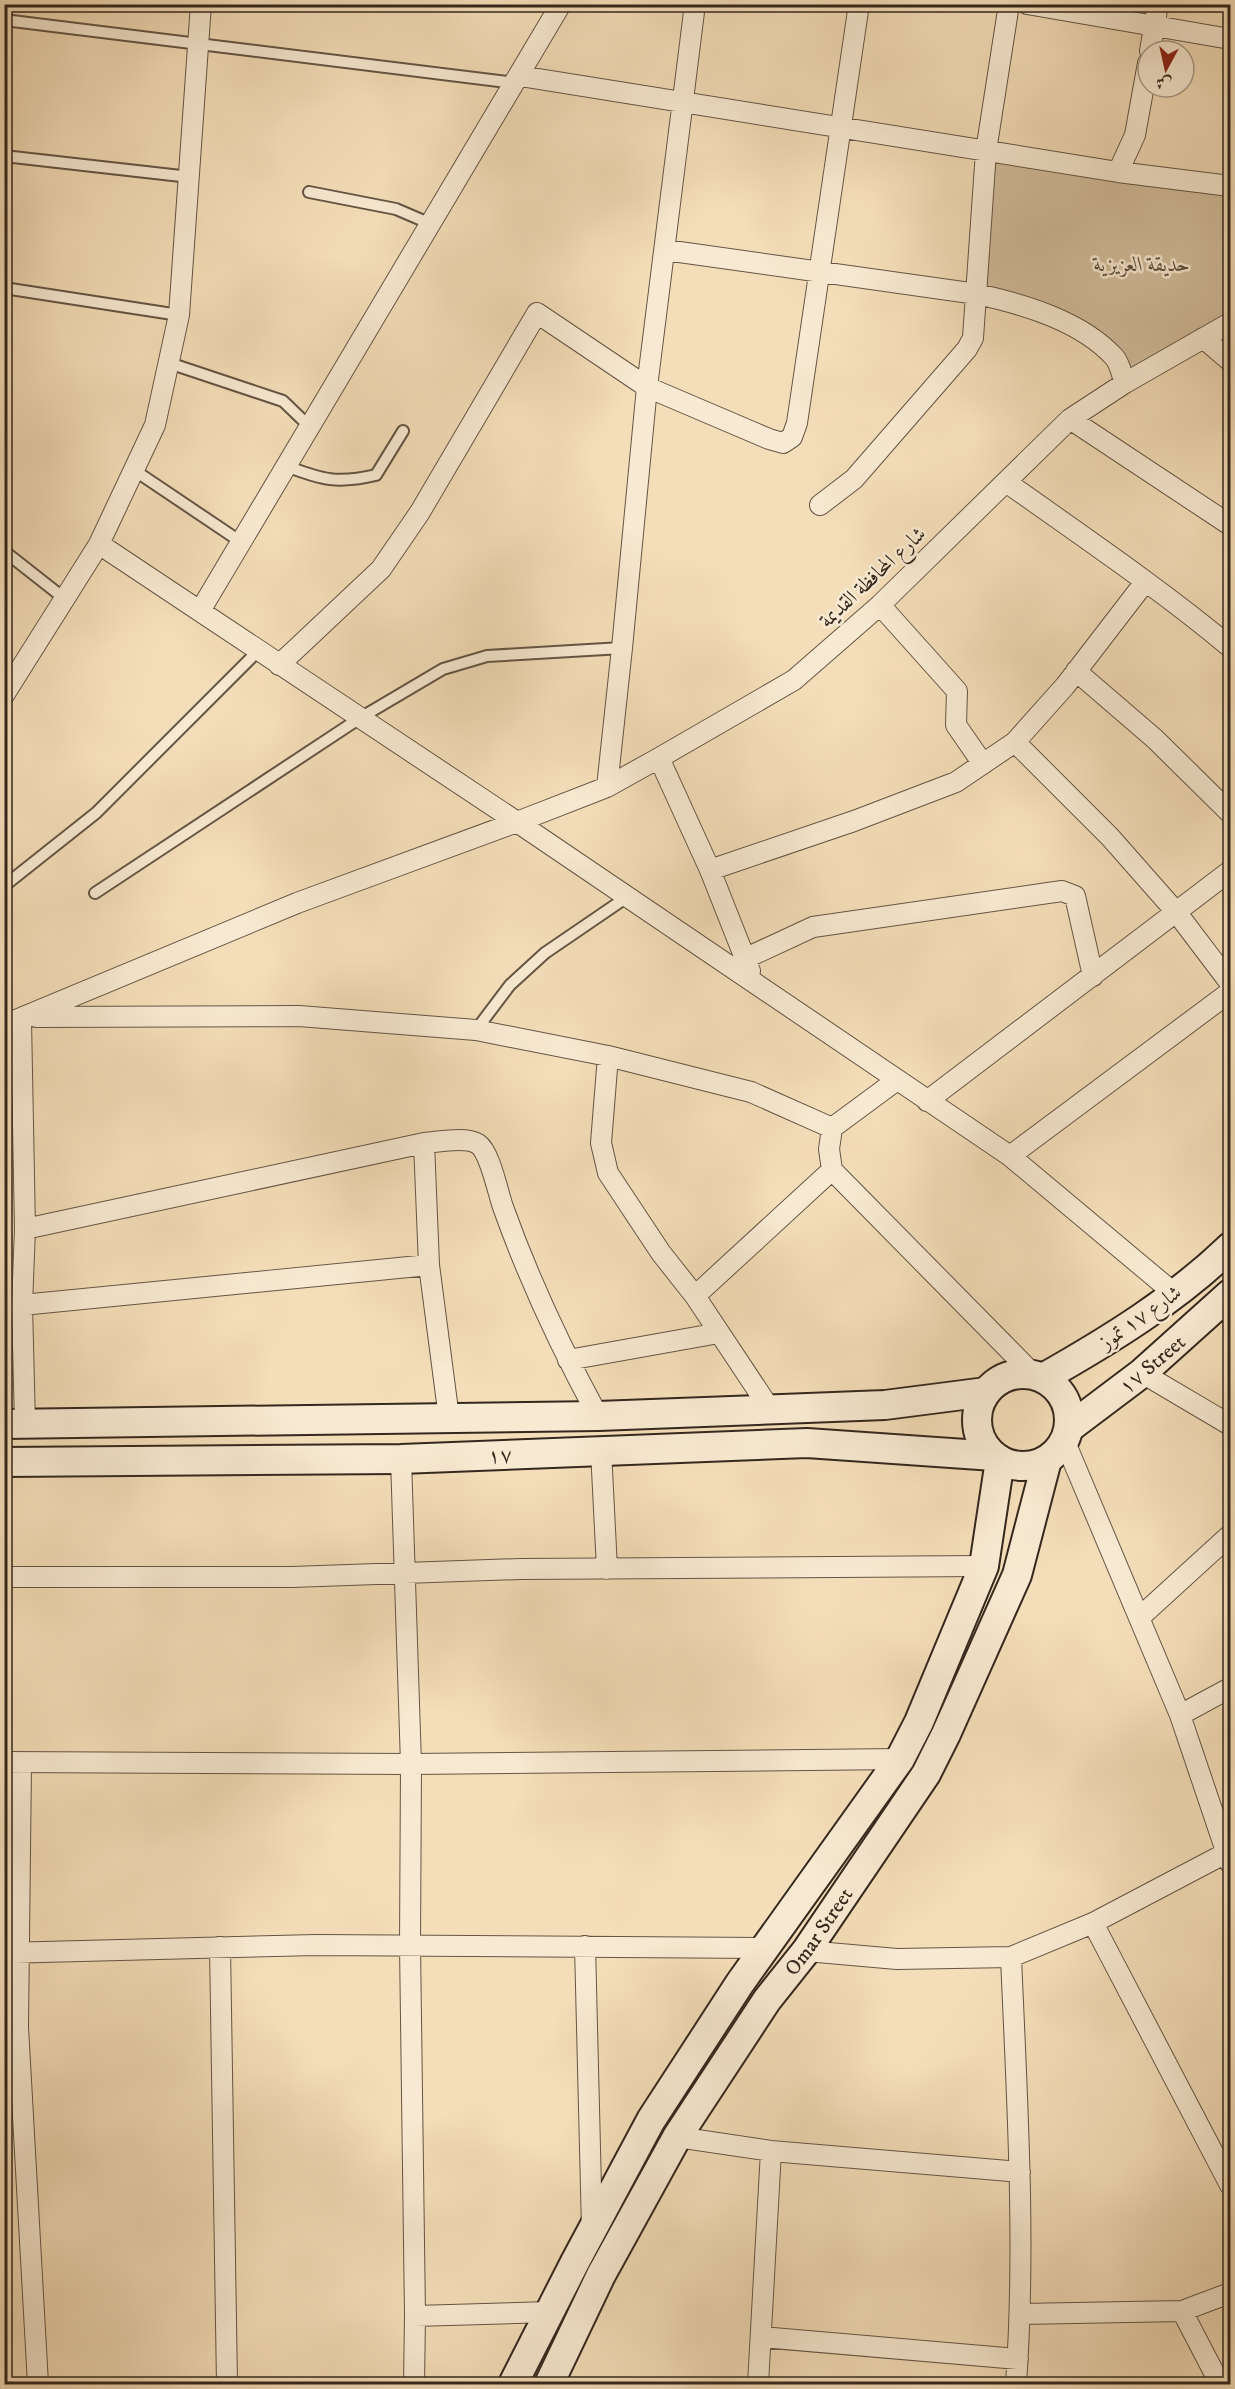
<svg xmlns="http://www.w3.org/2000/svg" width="1235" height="2389" viewBox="0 0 1235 2389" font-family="'IM FELL DW Pica',Amiri,serif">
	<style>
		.green { fill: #d3bf9e; stroke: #84735e; stroke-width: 1.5 }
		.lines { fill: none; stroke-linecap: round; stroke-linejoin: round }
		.service-casing { stroke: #645544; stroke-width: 14 }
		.minor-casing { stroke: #645544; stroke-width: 22 }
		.secondary-casing { stroke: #34271d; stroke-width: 32 }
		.service { stroke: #f8ead2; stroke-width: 10 }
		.minor { stroke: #f8ead2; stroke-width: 20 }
		.secondary { stroke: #f8ead2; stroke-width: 28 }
		.labels { text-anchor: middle; stroke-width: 5; stroke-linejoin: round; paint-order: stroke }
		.park-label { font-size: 21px; font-style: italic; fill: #5c4d3d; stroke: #f8ead2 }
		.street-label { font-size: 21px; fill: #34271d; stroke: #f8ead2 }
	</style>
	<rect width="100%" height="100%" fill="#f4deb9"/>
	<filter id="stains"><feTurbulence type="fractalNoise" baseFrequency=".00333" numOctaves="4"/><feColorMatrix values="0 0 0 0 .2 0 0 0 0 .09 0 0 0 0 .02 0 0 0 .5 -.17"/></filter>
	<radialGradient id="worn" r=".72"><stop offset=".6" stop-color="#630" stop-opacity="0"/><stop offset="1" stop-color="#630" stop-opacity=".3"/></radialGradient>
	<path class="green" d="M 986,151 L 1230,189 L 1230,323 L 1131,380 L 1080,329 L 982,295 Z"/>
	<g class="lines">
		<defs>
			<path id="service" d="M 4,20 L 515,83
				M 4,156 L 190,177
				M 309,192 L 396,209 L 431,224
				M 4,288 L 179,315
				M 169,363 L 283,401 L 310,427
				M 286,466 C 323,480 337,484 376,475 L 403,431
				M 134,470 L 241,542
				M 4,551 L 65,599
				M 4,886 L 96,813 L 258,651
				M 95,893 L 360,718 L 443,669 L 487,656 L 622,648
				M 476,1030 L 510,985 L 545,953 L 627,897"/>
			<path id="minor" d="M 1027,4 L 1230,39
				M 1150,51 L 1158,4
				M 520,76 L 1118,172 L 1230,186
				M 1118,172 L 1135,135 L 1148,63
				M 665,250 L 977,294 C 1023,304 1082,321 1115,358 C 1120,364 1122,376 1125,383
				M 1203,338 L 1230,361
				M 1070,419 L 1230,525
				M 1006,482 C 1082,536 1159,588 1230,647
				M 820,505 L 854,479 L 967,349 L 973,338 L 986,151 L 1009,4
				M 99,544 L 517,822 L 1010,1156 L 1175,1294
				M 880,605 L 957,691 L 956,725 L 983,764
				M 200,611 L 561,4
				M 279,665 L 381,569 L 420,512 L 537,313 L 647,387 L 769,439 L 783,443 L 792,437 L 797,423 L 859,4
				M 1076,671 L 1155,739 L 1230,813
				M 4,695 L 99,544 L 155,425 L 179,315 L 201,4
				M 1015,742 L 1110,837 L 1177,913 L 1230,983
				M 659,758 L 710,870 L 750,971
				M 607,787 L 622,648 L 647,387 L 695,4
				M 710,870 L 854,821 L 956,782 L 1015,742 L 1065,686 L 1145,582
				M 744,959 L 813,927 L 1062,891 L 1075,896 L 1093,976
				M 36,1017 L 299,1016 L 476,1030 L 608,1056 L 751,1092 L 832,1128 L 829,1149 L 832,1170 L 1034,1375
				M 21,1020 L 25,1229 L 22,1305 L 25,1424
				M 4,1025 L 297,903 L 517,822 L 607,787 L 659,758 L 794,680 L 880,605 L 1070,419 L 1125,383 L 1230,323
				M 608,1056 L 601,1143 L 608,1173 L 661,1253 L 695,1296 L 770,1409
				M 927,1101 L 1230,871
				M 832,1128 L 897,1080
				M 424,1143 L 429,1265 L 449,1418
				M 1010,1156 L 1230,992
				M 25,1229 L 424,1143 C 439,1142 466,1136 478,1144 C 490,1152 498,1193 503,1207 C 529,1280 561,1348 598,1416
				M 695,1296 L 832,1170
				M 22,1305 L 429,1265
				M 568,1360 L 719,1333
				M 1142,1373 L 1230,1425
				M 1065,1442 L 1180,1715 L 1230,1863
				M 601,1450 L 607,1569
				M 401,1459 L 411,1764 L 410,1945 L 415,2316 L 414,2384
				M 4,1577 L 292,1577 L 520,1569 L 984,1566
				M 1139,1618 L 1230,1535
				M 1180,1715 L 1230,1688
				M 4,1762 L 411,1764 L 900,1759
				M 21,1763 L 18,2027 L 38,2384
				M 1093,1923 L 1230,2185
				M 585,1946 L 592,2229
				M 220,1947 L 227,2384
				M 806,1951 L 897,1959 L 1011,1957 L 1093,1923 L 1226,1853
				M 4,1953 L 316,1945 L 765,1948
				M 1011,1957 C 1017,2099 1026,2242 1016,2384
				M 677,2137 L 771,2151 L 1020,2172
				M 1182,2311 L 1220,2384
				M 1021,2314 L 1182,2311 L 1230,2293
				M 415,2316 L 549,2312
				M 761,2337 L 1018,2359
				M 758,2384 L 771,2151"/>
			<g id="secondary">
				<circle cx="1023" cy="1420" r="46"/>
				<path d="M 1043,1378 C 1110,1340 1175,1300 1230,1247"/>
				<path d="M 4,1424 L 598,1416 L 885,1405 L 986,1392"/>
				<path d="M 1069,1428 L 1142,1373 L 1230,1294"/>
				<path d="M 4,1462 L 401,1459 L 807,1443 L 994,1456"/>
				<path d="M 513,2384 L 575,2262 L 651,2120 L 740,1983 L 900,1759 L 919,1722 L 984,1566 L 1000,1460"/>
				<path id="s1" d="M 549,2384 L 601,2275 L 677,2137 L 767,2000 L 806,1951 L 926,1774 L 946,1734 L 1017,1575 L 1047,1460"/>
			</g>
		</defs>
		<use href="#service" class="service-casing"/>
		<use href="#minor" class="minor-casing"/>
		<use href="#secondary" class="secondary-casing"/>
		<use href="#service" class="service"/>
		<use href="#minor" class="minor"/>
		<use href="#secondary" class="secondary"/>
	</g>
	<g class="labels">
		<g class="park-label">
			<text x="1142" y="271">حديقة العزيزية</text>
		</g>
		<g class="street-label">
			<text transform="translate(872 577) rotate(-43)" y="7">شارع المحافظة القديمة</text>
			<text transform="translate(1140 1317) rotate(-35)" y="7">شارع ١٧ تموز</text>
			<text transform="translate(1152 1364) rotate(-40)" y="7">١٧ Street</text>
			<text transform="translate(500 1455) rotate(-2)" y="7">١٧</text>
			<text dy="7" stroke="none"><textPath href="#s1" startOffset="528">Omar Street</textPath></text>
		</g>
	</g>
	<rect width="1235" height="2389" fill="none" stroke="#f4deb9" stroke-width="24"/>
	<rect x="6" y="6" width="1223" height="2377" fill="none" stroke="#34271d" stroke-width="3"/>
	<rect x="12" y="12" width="1211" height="2365" fill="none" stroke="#34271d" stroke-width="1.5"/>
	<g transform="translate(1166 69) rotate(188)"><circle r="28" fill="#f8ead2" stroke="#aa9c8a" stroke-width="1.5"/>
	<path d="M0-4.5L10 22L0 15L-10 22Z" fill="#8f2418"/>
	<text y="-9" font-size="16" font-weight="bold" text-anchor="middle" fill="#34271d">ش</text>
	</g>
	<rect width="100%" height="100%" filter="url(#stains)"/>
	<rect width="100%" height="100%" fill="url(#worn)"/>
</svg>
